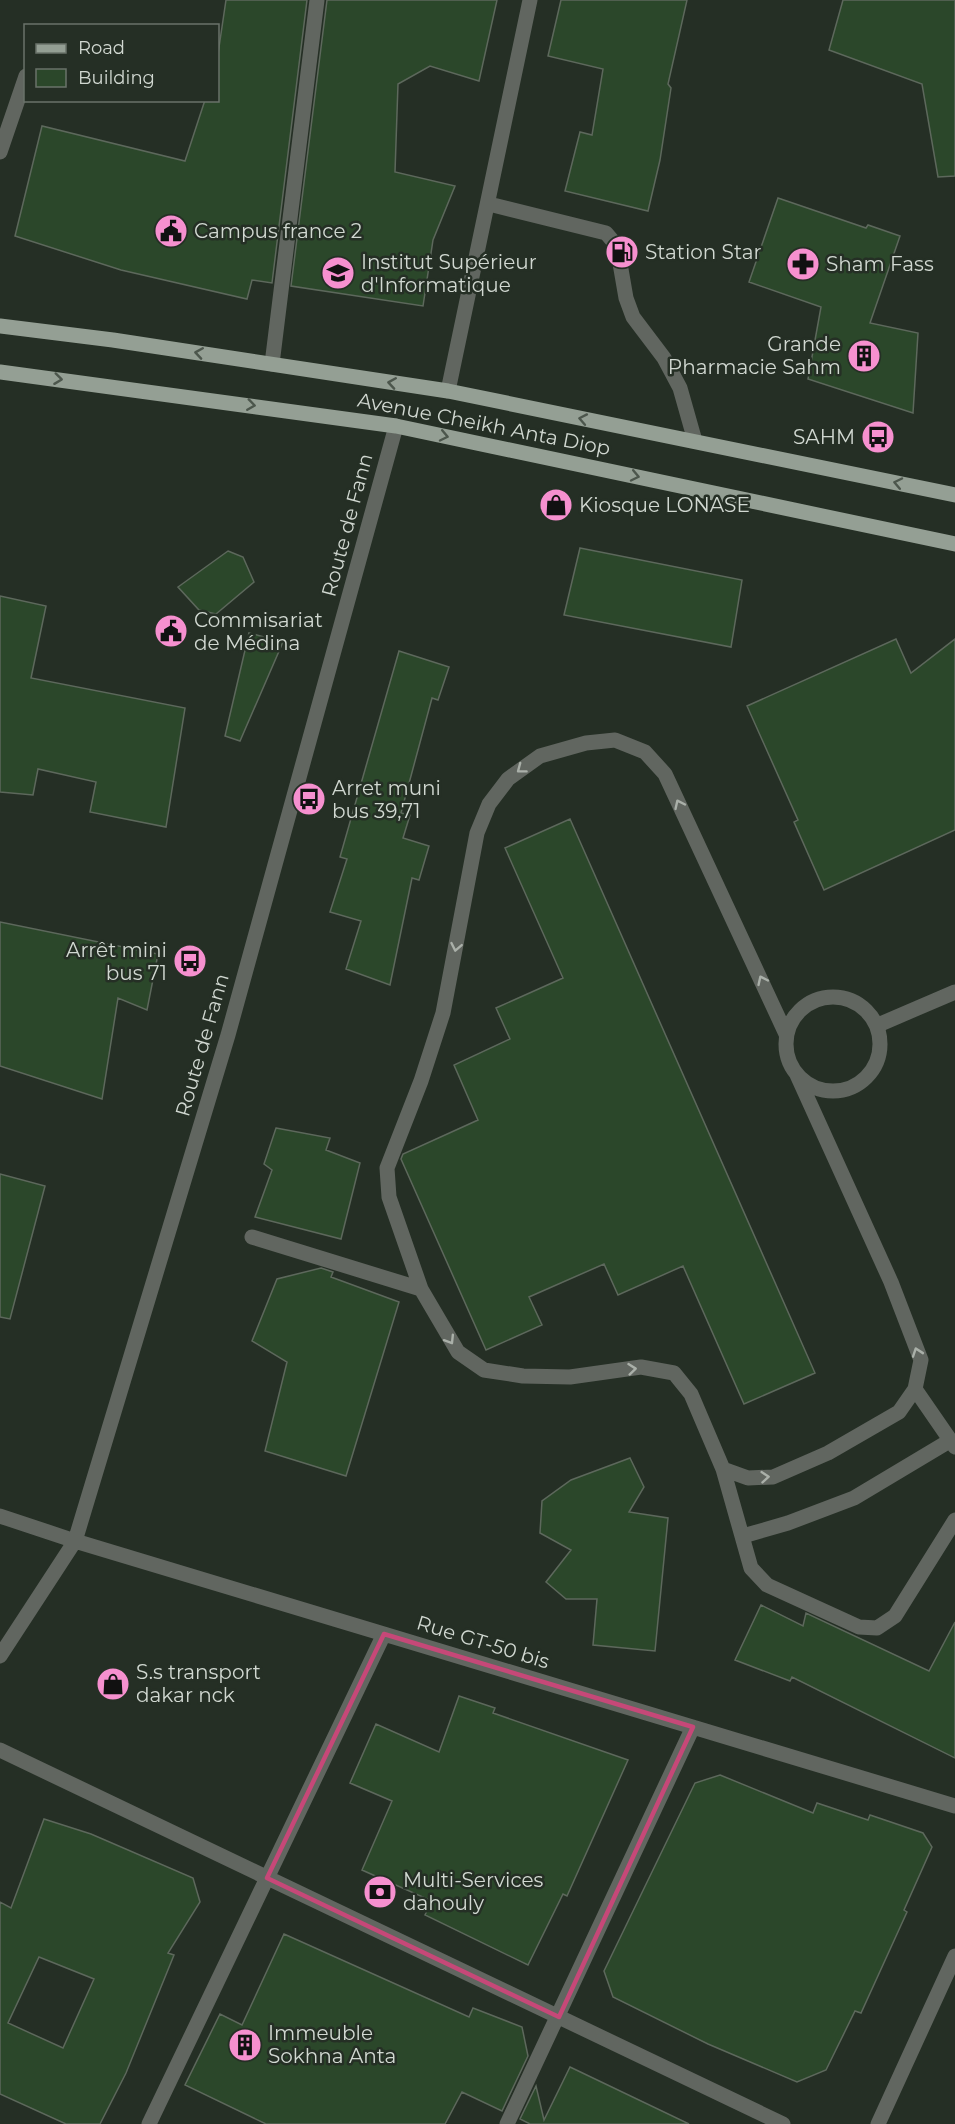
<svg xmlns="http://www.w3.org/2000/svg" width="955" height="2124" viewBox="0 0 955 2124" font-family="Montserrat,sans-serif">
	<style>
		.building { fill: #2b472a; stroke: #5d685c; stroke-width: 1.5; fill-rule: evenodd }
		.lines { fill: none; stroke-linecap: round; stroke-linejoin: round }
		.minor { stroke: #616660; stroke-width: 15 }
		.major { stroke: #949f94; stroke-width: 15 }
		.oneway { stroke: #4c564c }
		.oneway2 { stroke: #aab0a9 }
		.marked { fill: none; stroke: #c64878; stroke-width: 4.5; stroke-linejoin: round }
		.labels { text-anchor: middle; stroke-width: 5; stroke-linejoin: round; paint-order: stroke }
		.poi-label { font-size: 20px; fill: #d1d8d1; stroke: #252f25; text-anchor: start }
		.street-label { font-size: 20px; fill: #d1d8d1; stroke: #252f25 }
	</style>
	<rect width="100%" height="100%" fill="#252f25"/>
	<path class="building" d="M 226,0 L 307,0 L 272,283 L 252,280 L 247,299 L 121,270 L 15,236 L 42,126 L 185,161 L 205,100 L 218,100 L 218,54 Z
		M 327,0 L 497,0 L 479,81 L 430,66 L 398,84 L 395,172 L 455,186 L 433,240 L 423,306 L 291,286 Z
		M 561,0 L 687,0 L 668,84 L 671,88 L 660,160 L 648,211 L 565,191 L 580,132 L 592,135 L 603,69 L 548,56 Z
		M 843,0 L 955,0 L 955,176 L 938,177 L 922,84 L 829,50 Z
		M 778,198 L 866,228 L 868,225 L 900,236 L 870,323 L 918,333 L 913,413 L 808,379 L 821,307 L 749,282 Z
		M 580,548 L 742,580 L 731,647 L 564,615 Z
		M 228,551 L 243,557 L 254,582 L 216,614 L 199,610 L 178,587 Z
		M 0,596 L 46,606 L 31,678 L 185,708 L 166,827 L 90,812 L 96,782 L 38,769 L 33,795 L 0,792 Z
		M 249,633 L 283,642 L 240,741 L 225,736 Z
		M 896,639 L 911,673 L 955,639 L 955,830 L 824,890 L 794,822 L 798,820 L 747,706 Z
		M 399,651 L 449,667 L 438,700 L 432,698 L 401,813 L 410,815 L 403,838 L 429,846 L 419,880 L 412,878 L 390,985 L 346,969 L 361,921 L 330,912 L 347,859 L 340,857 Z
		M 570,819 L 815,1373 L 744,1404 L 683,1266 L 618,1295 L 604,1264 L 529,1297 L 542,1325 L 486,1350 L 401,1159 L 403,1154 L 478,1120 L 454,1065 L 510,1039 L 496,1008 L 563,978 L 505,848 Z
		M 0,922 L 158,954 L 147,1010 L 118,998 L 102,1099 L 0,1066 Z
		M 276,1128 L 330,1138 L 326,1150 L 360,1163 L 341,1239 L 255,1217 L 272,1170 L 264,1164 Z
		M 0,1174 L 45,1186 L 10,1319 L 0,1317 Z
		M 321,1268 L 333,1272 L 331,1277 L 399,1302 L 346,1476 L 265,1451 L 287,1362 L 252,1341 L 277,1279 Z
		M 630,1458 L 644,1487 L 629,1512 L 668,1518 L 655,1651 L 593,1645 L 597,1599 L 566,1599 L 546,1582 L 571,1550 L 540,1533 L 542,1501 L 571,1480 Z
		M 761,1605 L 803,1626 L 806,1613 L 929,1671 L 955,1622 L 955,1758 L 792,1677 L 790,1681 L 735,1660 Z
		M 459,1696 L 495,1708 L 493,1713 L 628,1760 L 567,1896 L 563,1894 L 528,1965 L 425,1915 L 432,1901 L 362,1870 L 392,1801 L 350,1783 L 376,1724 L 439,1752 Z
		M 720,1775 L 813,1813 L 817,1803 L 868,1820 L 870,1815 L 923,1833 L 932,1847 L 904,1910 L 907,1912 L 861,2013 L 855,2011 L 826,2070 L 797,2082 L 708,2044 L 613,1997 L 604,1971 L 695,1783 Z
		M 44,1819 L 91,1834 L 193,1878 L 200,1902 L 168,1953 L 174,1955 L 126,2073 L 100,2124 L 66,2124 L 0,2094 L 0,1902 L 11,1908 ZM 39,1957 L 94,1979 L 63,2048 L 8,2023 Z
		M 284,1934 L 469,2017 L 473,2008 L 522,2027 L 528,2056 L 502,2111 L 462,2092 L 445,2124 L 266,2124 L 185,2085 L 220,2014 L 242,2025 Z
		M 570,2067 L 689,2124 L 530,2124 L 520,2119 L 536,2086 L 544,2120 Z"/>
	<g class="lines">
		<path class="minor" d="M 0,152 L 26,76
			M 489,204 L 606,233 L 617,246 L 626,298 L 633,317 L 664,358 L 680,388 L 695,441
			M 272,364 L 317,0
			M 448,391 L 530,0
			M786 1044a47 47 0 1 1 94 0a47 47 0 1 1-94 0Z
			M 878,1025 L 955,992
			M 786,1034 L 665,774 L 645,752 L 615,740 L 586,743 L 540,756 L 508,779 L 489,804 L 477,833 L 443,1013 L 421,1081 L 387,1168 L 389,1197 L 421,1289 L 458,1352 L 484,1370 L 523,1376 L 570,1377 L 641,1367 L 674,1373 L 691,1394 L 723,1469 L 748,1478 L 773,1477 L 828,1453 L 899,1412 L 915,1389 L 921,1360 L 891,1282 L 797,1075
			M 252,1237 L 421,1289
			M 915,1389 L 955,1447
			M 723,1469 L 751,1568 L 767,1585 L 859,1627 L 877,1628 L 895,1616 L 955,1520
			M 0,1516 L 75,1541 L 955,1806
			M 743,1536 L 788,1523 L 854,1498 L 951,1440
			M 0,1656 L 75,1541 L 228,1035 L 396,426
			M 0,1750 L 783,2124
			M 149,2124 L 384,1634
			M 507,2124 L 693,1727
			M 878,2124 L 955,1956"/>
		<path class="major" d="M 0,326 L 113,340 L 448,391 L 955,495
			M 0,372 L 396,426 L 955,544"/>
	</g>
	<defs><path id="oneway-chevron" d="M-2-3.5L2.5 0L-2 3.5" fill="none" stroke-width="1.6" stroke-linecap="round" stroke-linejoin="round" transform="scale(1.5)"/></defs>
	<g class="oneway">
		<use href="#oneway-chevron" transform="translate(199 353) rotate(-171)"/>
		<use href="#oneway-chevron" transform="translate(58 379) rotate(7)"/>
		<use href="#oneway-chevron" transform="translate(392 383) rotate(-171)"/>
		<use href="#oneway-chevron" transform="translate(251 405) rotate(8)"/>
		<use href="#oneway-chevron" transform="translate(583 419) rotate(-169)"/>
		<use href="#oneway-chevron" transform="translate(444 436) rotate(12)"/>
		<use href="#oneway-chevron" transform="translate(635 476) rotate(12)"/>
		<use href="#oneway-chevron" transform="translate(898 483) rotate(-168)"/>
	</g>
	<g class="oneway2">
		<use href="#oneway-chevron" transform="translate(521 769) rotate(143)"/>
		<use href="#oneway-chevron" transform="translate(679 804) rotate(-115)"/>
		<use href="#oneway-chevron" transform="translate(456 947) rotate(101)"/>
		<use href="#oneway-chevron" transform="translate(762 980) rotate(-115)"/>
		<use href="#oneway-chevron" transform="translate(450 1340) rotate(58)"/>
		<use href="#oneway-chevron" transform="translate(917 1352) rotate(-109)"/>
		<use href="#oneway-chevron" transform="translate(632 1369) rotate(-6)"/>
		<use href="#oneway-chevron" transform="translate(765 1477) rotate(-5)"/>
	</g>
	<path class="marked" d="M 384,1634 L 693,1727 L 559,2017 L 267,1878 Z"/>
	<defs>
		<symbol id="civic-disc" viewBox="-11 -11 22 22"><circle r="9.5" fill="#f690cf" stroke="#252f25"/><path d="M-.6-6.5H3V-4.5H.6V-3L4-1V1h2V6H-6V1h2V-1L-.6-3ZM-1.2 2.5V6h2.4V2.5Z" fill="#111"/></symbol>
		<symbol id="fuel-disc" viewBox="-11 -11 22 22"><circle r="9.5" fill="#f690cf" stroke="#252f25"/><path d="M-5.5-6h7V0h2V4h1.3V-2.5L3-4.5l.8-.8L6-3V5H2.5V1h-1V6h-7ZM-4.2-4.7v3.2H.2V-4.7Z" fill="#111"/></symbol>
		<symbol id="pharmacy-disc" viewBox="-11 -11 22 22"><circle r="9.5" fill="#f690cf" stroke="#252f25"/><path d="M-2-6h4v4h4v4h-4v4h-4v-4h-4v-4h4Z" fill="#111"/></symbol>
		<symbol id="university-disc" viewBox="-11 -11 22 22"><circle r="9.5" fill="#f690cf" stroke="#252f25"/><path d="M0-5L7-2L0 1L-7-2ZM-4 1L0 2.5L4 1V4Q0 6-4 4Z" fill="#111"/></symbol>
		<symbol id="building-disc" viewBox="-11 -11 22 22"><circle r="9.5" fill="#f690cf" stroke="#252f25"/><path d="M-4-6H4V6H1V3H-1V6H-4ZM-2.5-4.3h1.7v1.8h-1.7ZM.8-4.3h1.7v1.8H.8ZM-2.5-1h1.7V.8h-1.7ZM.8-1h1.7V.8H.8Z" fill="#111"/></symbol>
		<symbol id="bus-disc" viewBox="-11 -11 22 22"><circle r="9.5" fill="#f690cf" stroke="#252f25"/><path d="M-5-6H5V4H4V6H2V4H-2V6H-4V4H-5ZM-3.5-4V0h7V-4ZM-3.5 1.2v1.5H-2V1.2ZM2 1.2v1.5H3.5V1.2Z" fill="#111"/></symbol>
		<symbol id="shop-disc" viewBox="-11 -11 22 22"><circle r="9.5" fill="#f690cf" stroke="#252f25"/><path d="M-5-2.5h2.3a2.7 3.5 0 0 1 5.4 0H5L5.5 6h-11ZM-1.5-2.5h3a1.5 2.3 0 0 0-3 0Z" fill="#111"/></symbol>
		<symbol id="bank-disc" viewBox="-11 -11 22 22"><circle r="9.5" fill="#f690cf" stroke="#252f25"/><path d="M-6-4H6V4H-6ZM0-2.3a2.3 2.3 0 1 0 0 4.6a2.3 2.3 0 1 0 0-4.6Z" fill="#111"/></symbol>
	</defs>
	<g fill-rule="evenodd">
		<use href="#civic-disc" x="152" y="212" width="38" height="38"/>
		<use href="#fuel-disc" x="603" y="233" width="38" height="38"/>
		<use href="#pharmacy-disc" x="784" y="245" width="38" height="38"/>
		<use href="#university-disc" x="319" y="254" width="38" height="38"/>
		<use href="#building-disc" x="845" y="337" width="38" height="38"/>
		<use href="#bus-disc" x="859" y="418" width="38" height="38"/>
		<use href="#shop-disc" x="537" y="486" width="38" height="38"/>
		<use href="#civic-disc" x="152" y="612" width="38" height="38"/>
		<use href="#bus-disc" x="290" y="780" width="38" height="38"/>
		<use href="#bus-disc" x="171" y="942" width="38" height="38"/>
		<use href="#shop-disc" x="94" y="1665" width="38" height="38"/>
		<use href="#bank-disc" x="361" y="1873" width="38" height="38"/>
		<use href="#building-disc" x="226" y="2026" width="38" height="38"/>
	</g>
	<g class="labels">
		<g class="poi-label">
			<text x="194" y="238">Campus france 2</text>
			<text x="645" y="259">Station Star</text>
			<text x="361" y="269">Institut Supérieur<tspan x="361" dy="23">d'Informatique</tspan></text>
			<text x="826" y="271">Sham Fass</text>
			<text x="841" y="351" text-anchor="end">Grande<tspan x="841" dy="23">Pharmacie Sahm</tspan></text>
			<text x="855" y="444" text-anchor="end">SAHM</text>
			<text x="579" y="512">Kiosque LONASE</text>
			<text x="194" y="627">Commisariat<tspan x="194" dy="23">de Médina</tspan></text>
			<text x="332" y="795">Arret muni<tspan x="332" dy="23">bus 39,71</tspan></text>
			<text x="167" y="957" text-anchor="end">Arrêt mini<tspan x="167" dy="23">bus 71</tspan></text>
			<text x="136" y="1679">S.s transport<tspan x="136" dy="23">dakar nck</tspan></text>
			<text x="403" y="1887">Multi-Services<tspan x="403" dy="23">dahouly</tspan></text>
			<text x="268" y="2040">Immeuble<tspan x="268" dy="23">Sokhna Anta</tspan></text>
		</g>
		<g class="street-label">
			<text transform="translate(484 424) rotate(11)" y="7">Avenue Cheikh Anta Diop</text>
			<text transform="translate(347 525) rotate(-75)" y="7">Route de Fann</text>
			<text transform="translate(202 1045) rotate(-74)" y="7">Route de Fann</text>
			<text transform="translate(483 1642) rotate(17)" y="7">Rue GT-50 bis</text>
		</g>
	</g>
	<rect x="24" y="24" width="195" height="78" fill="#252f25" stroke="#6a736a" stroke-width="1.5"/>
	<rect x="36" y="44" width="30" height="9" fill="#949f94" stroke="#6a736a" stroke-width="1.5"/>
	<text x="78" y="54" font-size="18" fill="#d1d8d1">Road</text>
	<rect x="36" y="69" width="30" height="18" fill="#2b472a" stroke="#6a736a" stroke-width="1.5"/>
	<text x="78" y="84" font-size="18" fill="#d1d8d1">Building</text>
</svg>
